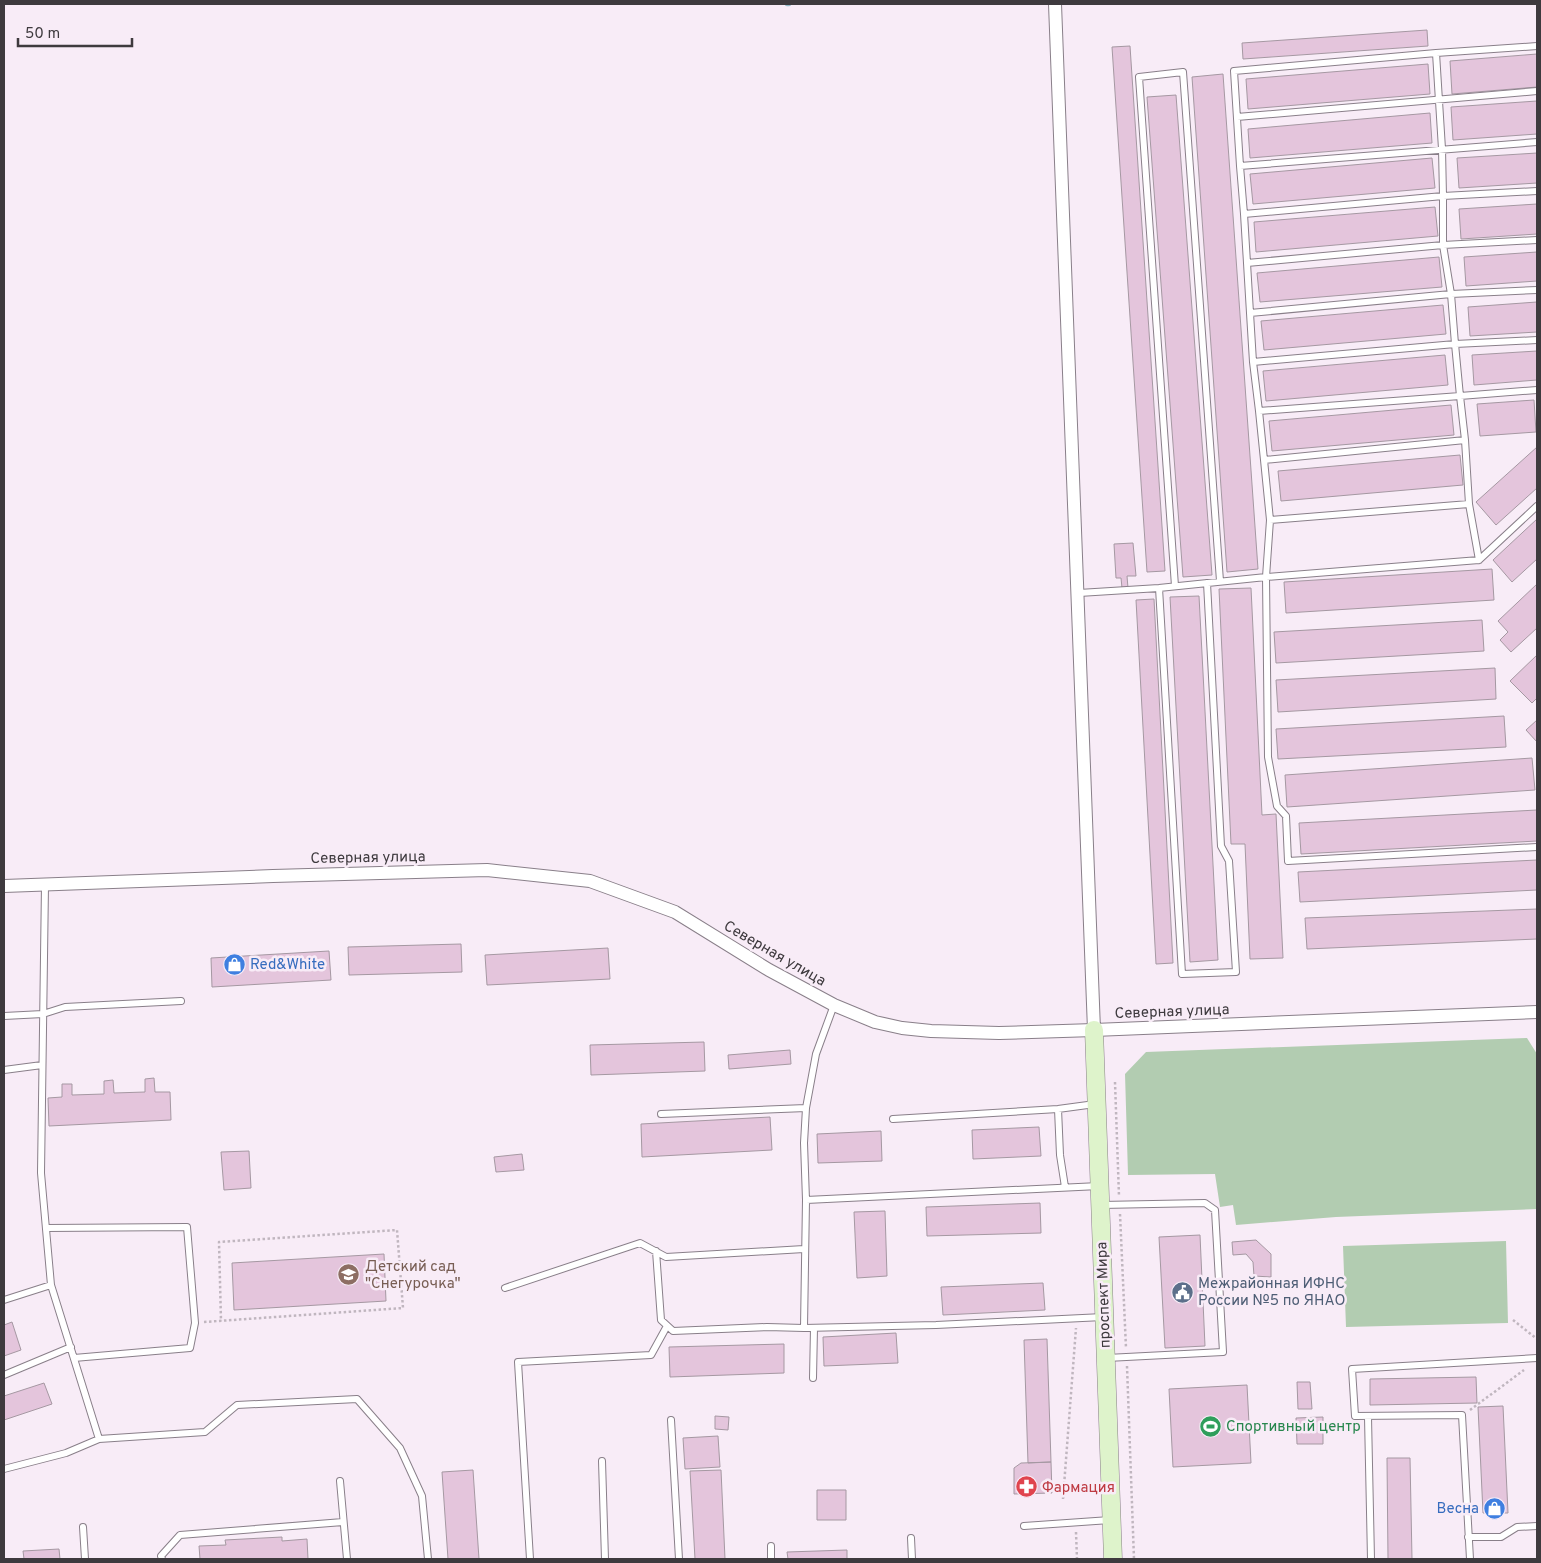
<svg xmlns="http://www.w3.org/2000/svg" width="1541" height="1563" viewBox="0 0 1541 1563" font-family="Overpass,sans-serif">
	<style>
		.green { fill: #b2ccb1 }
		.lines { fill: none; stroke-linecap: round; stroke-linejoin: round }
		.stream { stroke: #91b8c6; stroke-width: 4.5 }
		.building { fill: #e4c5dc; stroke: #a598a2 }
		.lane-casing { stroke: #897f89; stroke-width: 8 }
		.street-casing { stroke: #897f89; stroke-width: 14 }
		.secondary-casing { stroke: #897f89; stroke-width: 19 }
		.path { stroke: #c0b6bf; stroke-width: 2.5; stroke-dasharray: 2.5 2.5; stroke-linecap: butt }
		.lane { stroke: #fff; stroke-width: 6 }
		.street { stroke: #fff; stroke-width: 12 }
		.secondary { stroke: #def3cb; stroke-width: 18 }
		.labels { text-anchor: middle; stroke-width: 5; stroke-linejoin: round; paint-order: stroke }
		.street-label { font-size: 15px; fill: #3e3a3e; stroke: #f8ecf7 }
		.shop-label { font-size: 15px; fill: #366cbe; stroke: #f8ecf7; text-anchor: start }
		.education-label { font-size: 15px; fill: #785e54; stroke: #f8ecf7; text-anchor: start }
		.service-label { font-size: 15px; fill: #4e5e75; stroke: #f8ecf7; text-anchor: start }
		.leisure-label { font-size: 15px; fill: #27864d; stroke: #f8ecf7; text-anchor: start }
		.health-label { font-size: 15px; fill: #be3a42; stroke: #f8ecf7; text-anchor: start }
	</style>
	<rect width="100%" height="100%" fill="#f8ecf7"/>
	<path class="green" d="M 1527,1038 L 1537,1054 L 1537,1209 L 1336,1217 L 1236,1225 L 1233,1205 L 1220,1207 L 1215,1174 L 1128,1175 L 1125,1074 L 1146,1052 Z
		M 1506,1241 L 1508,1323 L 1346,1327 L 1343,1246 Z"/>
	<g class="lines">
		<path class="stream" d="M 787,4 L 789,4"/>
	</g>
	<path class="building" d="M 1427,30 L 1428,46 L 1243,59 L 1242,43 Z
		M 1130,46 L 1165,571 L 1147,572 L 1112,47 Z
		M 1537,54 L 1537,87 L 1452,94 L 1450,61 Z
		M 1428,64 L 1430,94 L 1248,109 L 1246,79 Z
		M 1223,74 L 1258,569 L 1227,572 L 1192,77 Z
		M 1176,95 L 1212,575 L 1183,577 L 1147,97 Z
		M 1537,101 L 1537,134 L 1453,140 L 1451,107 Z
		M 1430,113 L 1432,143 L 1250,158 L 1248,129 Z
		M 1537,153 L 1537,183 L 1459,188 L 1457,158 Z
		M 1432,158 L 1435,188 L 1253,204 L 1250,174 Z
		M 1537,204 L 1537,234 L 1461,239 L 1459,209 Z
		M 1435,207 L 1438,236 L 1256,252 L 1254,222 Z
		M 1537,252 L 1537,281 L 1466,286 L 1464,257 Z
		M 1439,257 L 1442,287 L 1260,302 L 1257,273 Z
		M 1537,302 L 1537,332 L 1470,336 L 1468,307 Z
		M 1443,305 L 1446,334 L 1264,350 L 1261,321 Z
		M 1537,351 L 1537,380 L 1474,385 L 1472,355 Z
		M 1445,355 L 1448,385 L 1266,401 L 1263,371 Z
		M 1534,400 L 1536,432 L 1480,436 L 1477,404 Z
		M 1451,405 L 1454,435 L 1272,451 L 1269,421 Z
		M 1537,447 L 1537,488 L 1496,525 L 1476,502 Z
		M 1460,455 L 1463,485 L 1281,501 L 1278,471 Z
		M 1537,519 L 1537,559 L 1512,582 L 1493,560 Z
		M 1133,543 L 1136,576 L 1127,576 L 1128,588 L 1122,588 L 1121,578 L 1116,578 L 1114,544 Z
		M 1492,569 L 1494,600 L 1286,613 L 1284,582 Z
		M 1537,584 L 1537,628 L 1511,652 L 1500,640 L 1508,632 L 1498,621 Z
		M 1251,588 L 1262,815 L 1276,814 L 1283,958 L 1250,959 L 1245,844 L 1231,844 L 1219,589 Z
		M 1199,596 L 1218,960 L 1190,962 L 1170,597 Z
		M 1154,599 L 1173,963 L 1156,964 L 1136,600 Z
		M 1482,620 L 1484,651 L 1276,663 L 1274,632 Z
		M 1537,655 L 1537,698 L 1532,703 L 1510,681 Z
		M 1495,668 L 1496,699 L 1278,712 L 1276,680 Z
		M 1504,716 L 1506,747 L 1278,759 L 1276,729 Z
		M 1537,720 L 1537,742 L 1526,730 Z
		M 1532,758 L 1535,790 L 1287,807 L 1285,775 Z
		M 1537,810 L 1537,841 L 1301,854 L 1299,823 Z
		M 1537,860 L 1537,890 L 1300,902 L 1298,872 Z
		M 1537,909 L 1537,939 L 1307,949 L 1305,918 Z
		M 461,944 L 462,972 L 349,975 L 348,947 Z
		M 608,948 L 610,979 L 487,985 L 485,955 Z
		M 329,951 L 331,980 L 212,987 L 211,958 Z
		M 704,1042 L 705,1071 L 591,1075 L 590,1045 Z
		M 790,1050 L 791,1064 L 729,1069 L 728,1055 Z
		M 154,1078 L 155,1092 L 170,1092 L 171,1120 L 49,1126 L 48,1098 L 62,1097 L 62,1084 L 72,1084 L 72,1095 L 104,1094 L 104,1081 L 113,1080 L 114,1093 L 145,1092 L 145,1079 Z
		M 770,1117 L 772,1150 L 642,1157 L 641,1124 Z
		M 1039,1127 L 1041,1156 L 973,1159 L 972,1130 Z
		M 881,1131 L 882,1161 L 818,1163 L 817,1134 Z
		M 249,1151 L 251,1188 L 224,1190 L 221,1152 Z
		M 522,1154 L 524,1170 L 496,1172 L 494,1157 Z
		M 1040,1203 L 1041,1233 L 927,1236 L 926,1207 Z
		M 885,1211 L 887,1276 L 857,1278 L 854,1212 Z
		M 1200,1235 L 1205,1346 L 1165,1348 L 1159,1237 Z
		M 1256,1240 L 1271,1254 L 1271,1277 L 1254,1276 L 1253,1262 L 1246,1254 L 1233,1255 L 1232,1242 Z
		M 384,1254 L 386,1301 L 234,1310 L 232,1263 Z
		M 1043,1283 L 1045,1310 L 943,1315 L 941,1287 Z
		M 12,1322 L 21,1350 L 4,1356 L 4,1325 Z
		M 896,1333 L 898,1363 L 824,1366 L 823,1337 Z
		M 1047,1339 L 1051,1462 L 1028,1463 L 1024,1340 Z
		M 784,1344 L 784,1373 L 670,1377 L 669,1347 Z
		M 1476,1377 L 1477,1403 L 1370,1405 L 1370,1379 Z
		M 1297,1382 L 1310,1382 L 1312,1409 L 1298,1409 Z
		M 44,1383 L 52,1404 L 4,1420 L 4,1396 Z
		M 1247,1385 L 1251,1463 L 1173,1467 L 1169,1389 Z
		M 1503,1406 L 1508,1513 L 1483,1513 L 1478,1407 Z
		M 715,1416 L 729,1417 L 728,1430 L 715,1429 Z
		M 1323,1417 L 1323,1444 L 1297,1444 L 1296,1418 Z
		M 718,1436 L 720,1467 L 685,1469 L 683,1438 Z
		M 1387,1458 L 1410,1458 L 1412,1559 L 1388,1559 Z
		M 1051,1462 L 1052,1493 L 1014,1494 L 1014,1468 L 1021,1463 Z
		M 473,1470 L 479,1559 L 448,1559 L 442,1472 Z
		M 721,1470 L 725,1559 L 695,1559 L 690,1471 Z
		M 817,1490 L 846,1490 L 846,1520 L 817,1520 Z
		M 282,1537 L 282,1541 L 307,1539 L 308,1559 L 200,1559 L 199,1546 L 226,1545 L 225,1540 Z
		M 59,1549 L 60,1559 L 24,1559 L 23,1551 Z
		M 847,1550 L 847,1559 L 788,1559 L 787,1552 Z"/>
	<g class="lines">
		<defs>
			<path id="lane" d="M 1436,53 L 1537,46
				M 1237,117 L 1537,91
				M 1240,166 L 1234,71 L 1436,53 L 1442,149 L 1443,196 L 1537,191
				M 1244,214 L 1247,263
				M 1537,240 L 1443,245 L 1451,294 L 1537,290
				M 1250,313 L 1253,362
				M 1537,340 L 1455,344 L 1460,396 L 1537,390
				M 1259,411 L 1264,460
				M 1465,440 L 1469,504
				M 1270,520 L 1266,577 L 1268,757 L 1277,806 L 1286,816 L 1288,861 L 1537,847
				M 1479,560 L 1537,506
				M 1175,586 L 1139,77 L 1183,72 L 1220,581
				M 1159,588 L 1182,974 L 1236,972 L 1229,861 L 1221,846 L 1207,583
				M 1079,593 L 1159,588 L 1266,577 L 1479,560 L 1469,504 L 1270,520 L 1264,460 L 1465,440 L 1460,396 L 1259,411 L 1253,362 L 1455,344 L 1451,294 L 1250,313 L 1247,263 L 1443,245 L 1443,196 L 1244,214 L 1240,166 L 1537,142
				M 45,885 L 41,1173 L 51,1285 L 99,1439 L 205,1432 L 237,1405 L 357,1399 L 400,1448 L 422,1496 L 428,1559
				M 834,1005 L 816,1054 L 806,1108 L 804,1143 L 806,1200 L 804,1328 L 936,1325 L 1103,1317
				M 4,1016 L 43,1014 L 65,1007 L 181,1001
				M 4,1070 L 42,1065
				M 1058,1109 L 1060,1155 L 1065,1187
				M 661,1114 L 806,1108
				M 893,1119 L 1058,1109 L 1095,1104
				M 806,1200 L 1099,1186
				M 1101,1205 L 1205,1203 L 1215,1210 L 1223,1352 L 1107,1358
				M 46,1228 L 187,1227 L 195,1323 L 190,1348 L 74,1358
				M 656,1251 L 661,1320 L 673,1331 L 767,1327 L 804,1328
				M 505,1288 L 640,1243 L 666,1257 L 804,1249
				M 4,1300 L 51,1285
				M 4,1375 L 71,1347
				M 813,1378 L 814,1328
				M 1368,1417 L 1371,1559
				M 671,1420 L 679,1559
				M 602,1461 L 605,1559
				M 4,1469 L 66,1453 L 99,1439
				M 340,1481 L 347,1559
				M 1024,1526 L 1110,1520
				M 83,1527 L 85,1559
				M 1468,1537 L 1501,1537 L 1517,1527 L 1537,1526
				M 911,1538 L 912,1559
				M 771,1546 L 771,1559
				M 162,1559 L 161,1556 L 180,1535 L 343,1522
				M 530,1559 L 518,1362 L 651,1355 L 667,1326
				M 1470,1559 L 1462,1415 L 1355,1416 L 1352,1369 L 1537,1358"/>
			<path id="street" d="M 1055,4 L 1094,1030
				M 4,886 L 273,876 L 487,870 L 590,881 L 675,912 L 769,970 L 834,1005 L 875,1022 L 902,1028 L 931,1031 L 999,1033 L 1094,1030 L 1537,1012"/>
			<path id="secondary" d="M 1094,1030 L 1113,1559"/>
		</defs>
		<use href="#lane" class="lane-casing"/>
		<use href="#street" class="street-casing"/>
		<use href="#secondary" class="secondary-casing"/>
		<path class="path" d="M 1115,1082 L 1119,1196
			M 1120,1214 L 1126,1348
			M 1513,1320 L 1537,1339
			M 204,1322 L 403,1308 L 397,1230 L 219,1242 L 221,1321
			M 1127,1366 L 1134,1559
			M 1470,1410 L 1524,1370
			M 1063,1499 L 1076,1328
			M 1076,1532 L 1077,1559"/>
		<use href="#lane" class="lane"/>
		<use href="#street" class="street"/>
		<use href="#secondary" class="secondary"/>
	</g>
	<defs>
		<symbol id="shop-disc" viewBox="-11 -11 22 22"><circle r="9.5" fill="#3f7fe0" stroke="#f8ecf7"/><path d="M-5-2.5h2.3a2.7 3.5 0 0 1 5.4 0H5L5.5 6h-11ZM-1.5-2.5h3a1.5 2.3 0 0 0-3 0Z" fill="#fff"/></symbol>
		<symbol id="school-disc" viewBox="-11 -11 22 22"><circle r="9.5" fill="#8d6e63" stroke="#f8ecf7"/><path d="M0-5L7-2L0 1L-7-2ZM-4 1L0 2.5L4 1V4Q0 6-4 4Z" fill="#fff"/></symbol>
		<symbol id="civic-disc" viewBox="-11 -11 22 22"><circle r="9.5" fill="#5c6f8a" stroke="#f8ecf7"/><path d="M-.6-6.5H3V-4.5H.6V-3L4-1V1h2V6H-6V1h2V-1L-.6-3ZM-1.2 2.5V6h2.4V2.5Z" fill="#fff"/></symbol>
		<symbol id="stadium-disc" viewBox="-11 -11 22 22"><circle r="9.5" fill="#2e9e5b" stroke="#f8ecf7"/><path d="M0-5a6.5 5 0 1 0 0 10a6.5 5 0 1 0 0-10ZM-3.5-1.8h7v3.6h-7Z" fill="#fff"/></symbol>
		<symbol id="pharmacy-disc" viewBox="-11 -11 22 22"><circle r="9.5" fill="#e0444e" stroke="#f8ecf7"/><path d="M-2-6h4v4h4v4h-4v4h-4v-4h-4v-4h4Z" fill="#fff"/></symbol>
	</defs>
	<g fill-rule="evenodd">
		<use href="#shop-disc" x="222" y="952" width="25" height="25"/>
		<use href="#school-disc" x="336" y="1262" width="25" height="25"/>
		<use href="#civic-disc" x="1170" y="1280" width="25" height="25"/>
		<use href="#stadium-disc" x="1198" y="1414" width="25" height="25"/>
		<use href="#pharmacy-disc" x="1014" y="1474" width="25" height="25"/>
		<use href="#shop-disc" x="1482" y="1496" width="25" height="25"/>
	</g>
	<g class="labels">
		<g class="street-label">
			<text transform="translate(368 857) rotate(-1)" y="5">Северная улица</text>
			<text transform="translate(775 953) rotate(30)" y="5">Северная улица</text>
			<text transform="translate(1172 1011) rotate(-2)" y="5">Северная улица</text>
			<text transform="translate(1103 1295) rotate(-92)" y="5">проспект Мира</text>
		</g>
		<g class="shop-label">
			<text x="250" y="969">Red&amp;White</text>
			<text x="1479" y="1513" text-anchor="end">Весна</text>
		</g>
		<g class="education-label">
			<text x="365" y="1271">Детский сад<tspan x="365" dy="17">"Снегурочка"</tspan></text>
		</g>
		<g class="service-label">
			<text x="1198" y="1288">Межрайонная ИФНС<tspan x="1198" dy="17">России №5 по ЯНАО</tspan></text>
		</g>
		<g class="leisure-label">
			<text x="1226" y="1431">Спортивный центр</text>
		</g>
		<g class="health-label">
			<text x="1042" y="1492">Фармация</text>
		</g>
	</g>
	<rect width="1541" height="1563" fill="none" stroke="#3e3a3e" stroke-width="10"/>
	<path d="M18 38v8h114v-8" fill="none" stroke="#3e3a3e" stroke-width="2.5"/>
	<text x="25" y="38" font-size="15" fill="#3e3a3e" stroke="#f8ecf7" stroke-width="4" paint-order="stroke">50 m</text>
</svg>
